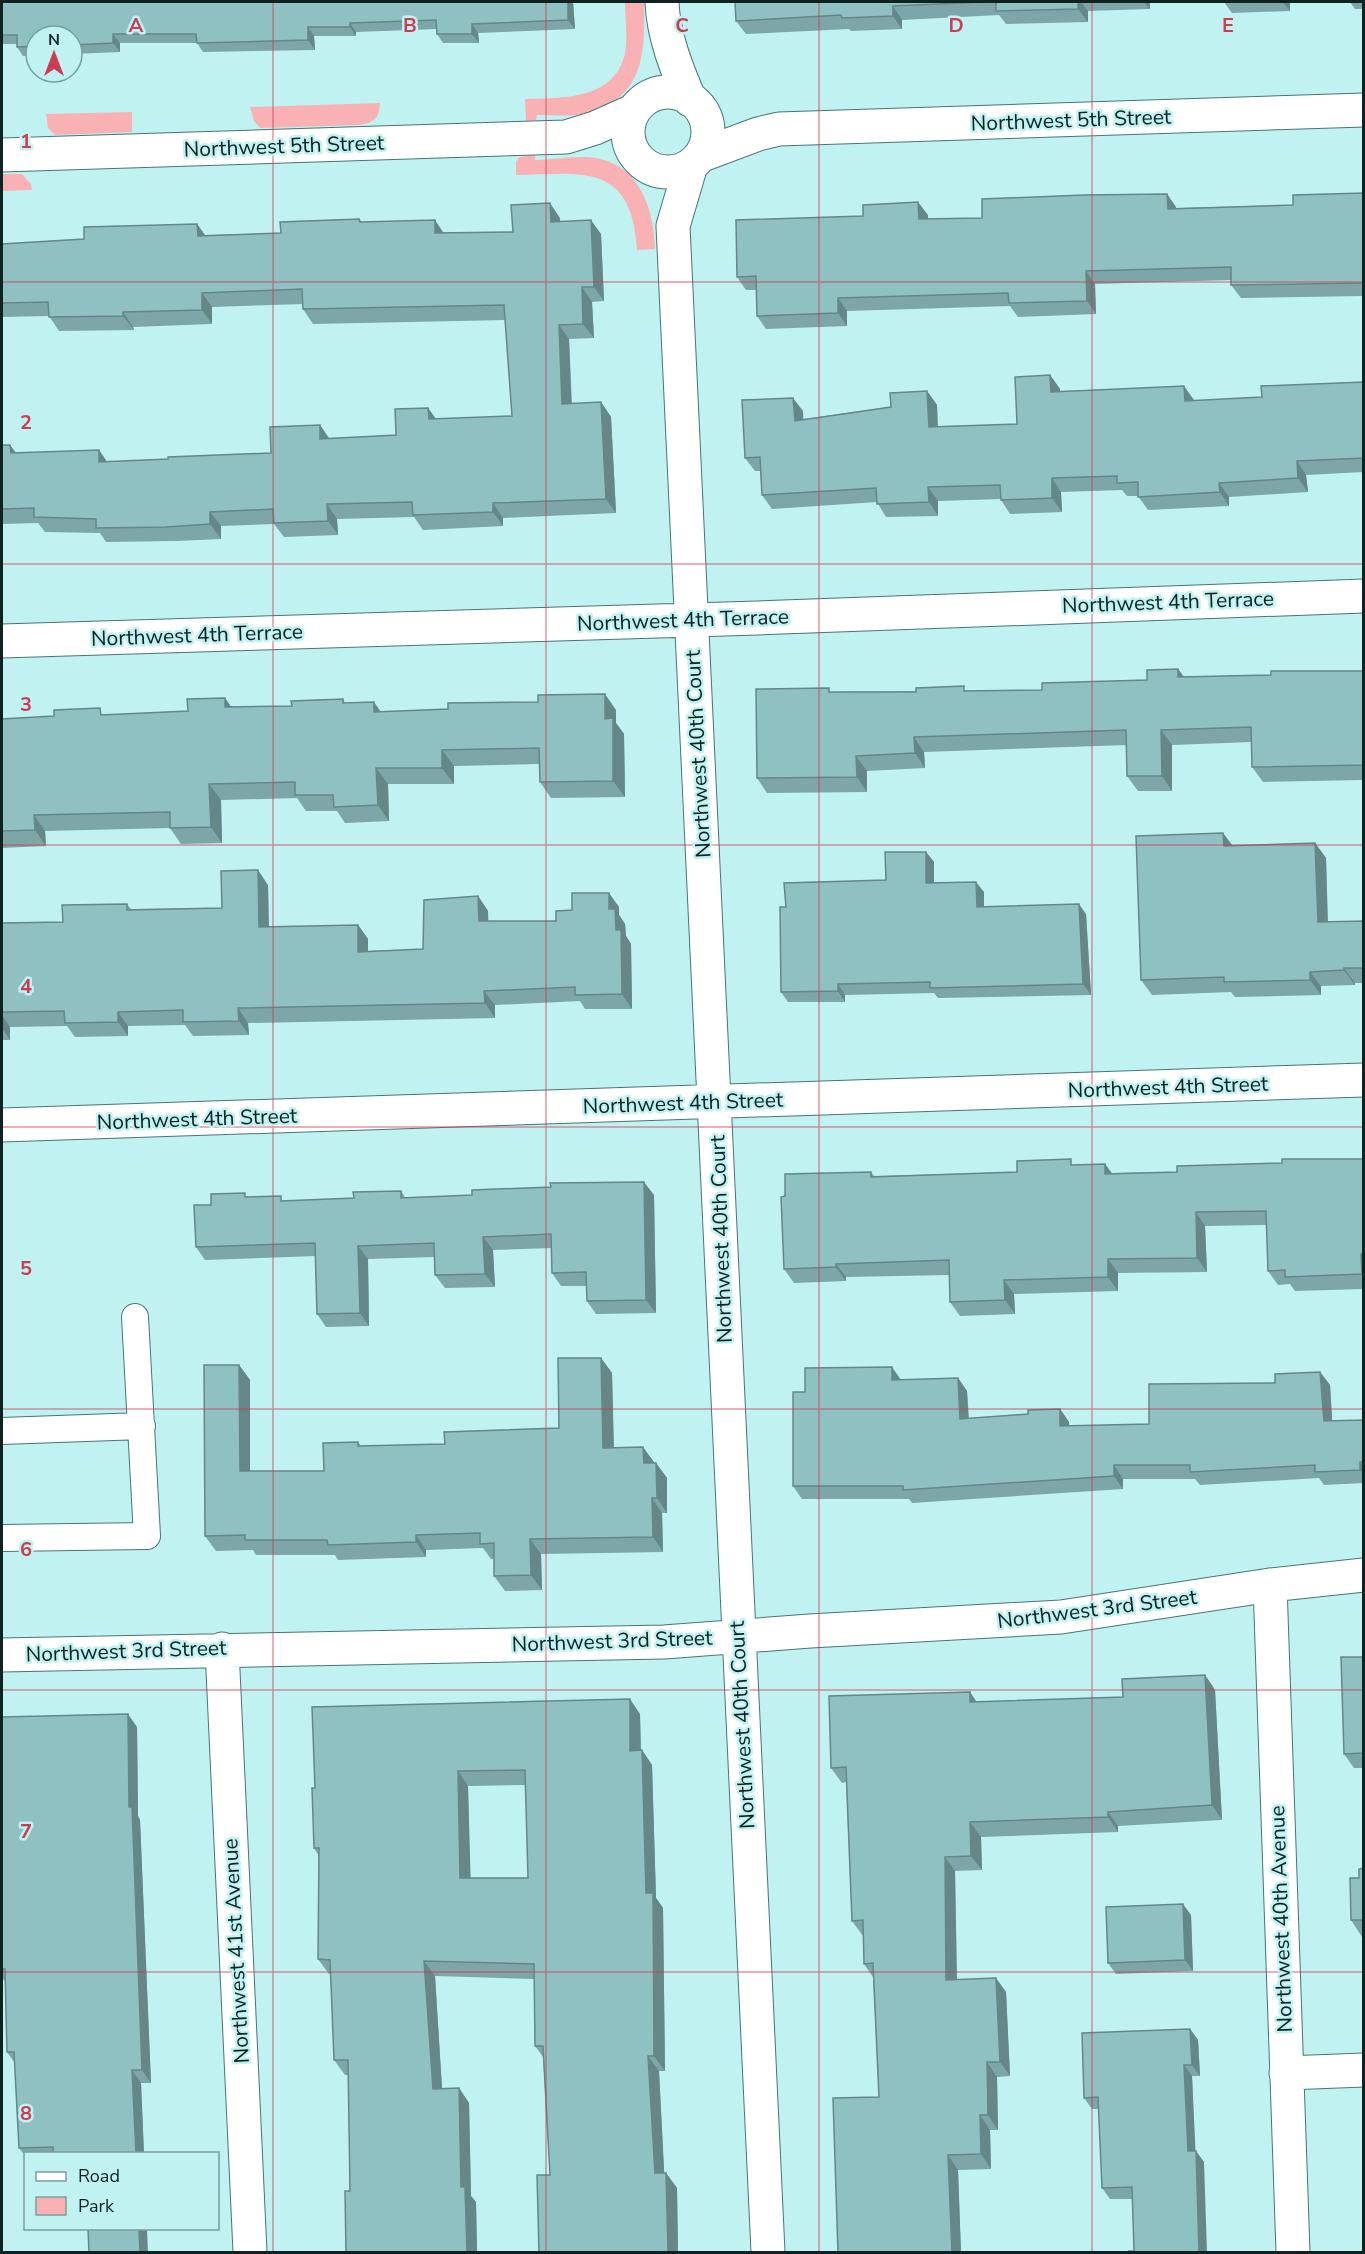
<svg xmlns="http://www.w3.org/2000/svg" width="1365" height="2254" viewBox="0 0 1365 2254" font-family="'Nunito Sans',sans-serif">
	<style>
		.green { fill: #f9b1b3 }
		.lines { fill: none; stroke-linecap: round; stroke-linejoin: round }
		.service-casing { stroke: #477576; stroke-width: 28 }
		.minor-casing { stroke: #477576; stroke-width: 35 }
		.service { stroke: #fff; stroke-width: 26 }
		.minor { stroke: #fff; stroke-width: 33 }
		.wall { fill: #7ca6a7; fill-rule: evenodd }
		.shaded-wall { fill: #658788 }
		.building { fill: #90c1c2; stroke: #658788; stroke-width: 1.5; fill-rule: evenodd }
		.grid { fill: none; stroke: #cd3c50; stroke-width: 1.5; stroke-opacity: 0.55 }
		.labels { text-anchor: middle; stroke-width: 5; stroke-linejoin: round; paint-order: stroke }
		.street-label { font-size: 21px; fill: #0e2222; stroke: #c0f2f2 }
		.grid-label { font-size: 20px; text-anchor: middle; font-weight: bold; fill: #cd3c50; stroke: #c0f2f2; stroke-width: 5; stroke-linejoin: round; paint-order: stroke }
	</style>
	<rect width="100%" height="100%" fill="#c0f2f2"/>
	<path class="green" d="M 625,2 L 644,2 C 645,51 645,97 588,113 C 573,117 553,115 537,115 L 536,120 L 526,121 L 525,99 C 562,98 615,100 625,53 C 628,36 625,18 625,2 Z
		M 380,103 C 380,117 374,123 360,125 L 260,128 L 254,121 L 250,107 Z
		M 132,112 L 132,132 L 55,135 L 48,128 L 46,114 Z
		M 535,154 L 535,160 C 554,160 578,155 596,158 C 641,166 654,211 655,249 L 637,250 C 632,163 584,173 516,175 L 516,162 L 519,157 Z
		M 2,174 L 22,174 L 31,184 L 32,190 L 2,191 Z"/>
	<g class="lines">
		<defs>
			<path id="service" d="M 2,1431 L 142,1426
				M 2,1538 L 147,1536 L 135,1317"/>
			<path id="minor" d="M 662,2 C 663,35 677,70 690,100
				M628 132a40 40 0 1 1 80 0a40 40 0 1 1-80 0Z
				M 2,155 L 566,137 L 595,128 L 633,111
				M 702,155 L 758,134 L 779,129 L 1364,110
				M 691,165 L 673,226 L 768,2252
				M 2,641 L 758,618 L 1364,596
				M 2,1125 L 1364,1080
				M 1270,1585 L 1293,2252
				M 222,1649 L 250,2252
				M 2,1655 L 664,1642 L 810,1631 L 1061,1617 L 1270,1585 L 1364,1575
				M 1286,2073 L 1364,2070"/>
		</defs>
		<use href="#service" class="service-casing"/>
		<use href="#minor" class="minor-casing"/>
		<use href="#service" class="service"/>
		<use href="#minor" class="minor"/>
	</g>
	<path class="wall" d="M 2,2 L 573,2 L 575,29 L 478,33 L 479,43 L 443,43 L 437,34 L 437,29 L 356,32 L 356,36 L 314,36 L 315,50 L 203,52 L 197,43 L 120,43 L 120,52 L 72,54 L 72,36 L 36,36 L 36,55 L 23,56 L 17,47 L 17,44 L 2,44 Z
		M 735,2 L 1150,2 L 1150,9 L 1088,11 L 1088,22 L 1006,24 L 999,15 L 902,20 L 902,29 L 851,31 L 849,29 L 746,34 L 736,21 Z
		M 1224,2 L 1290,2 L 1290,11 L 1232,13 Z
		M 1350,2 L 1364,2 L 1364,9 L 1355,9 Z
		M 1364,193 L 1364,296 L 1241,298 L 1231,285 L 1231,280 L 1095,284 L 1096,314 L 1018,317 L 1010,306 L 847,311 L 847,326 L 766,329 L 757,316 L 756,290 L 746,290 L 737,277 L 928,215 L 928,219 L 982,218 L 1167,194 L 1176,208 L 1293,205 Z
		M 560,218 L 560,221 L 601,234 L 604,301 L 592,302 L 594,338 L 569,339 L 572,404 L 601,402 L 611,417 L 616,513 L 503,518 L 503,526 L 423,530 L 414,517 L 337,519 L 338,535 L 284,537 L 274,524 L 221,526 L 221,539 L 176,541 L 106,542 L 100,533 L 45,532 L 38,523 L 2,524 L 2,445 L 10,445 L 16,453 L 99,450 L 107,462 L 168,459 L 271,453 L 320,425 L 329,438 L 396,435 L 428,408 L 436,419 L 512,416 L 506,320 L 313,324 L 303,309 L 303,304 L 212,307 L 212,324 L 133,327 L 134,330 L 59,331 L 49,316 L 2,317 L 2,244 L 84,239 L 197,224 L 205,235 L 281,233 L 359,219 L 362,222 L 444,233 L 513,232 Z
		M 1050,375 L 1060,389 L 1060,392 L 1194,401 L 1262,397 L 1364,382 L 1364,472 L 1306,475 L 1308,492 L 1229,497 L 1229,506 L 1148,510 L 1138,496 L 1127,496 L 1122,490 L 1061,492 L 1062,512 L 1010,514 L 1001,500 L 1001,499 L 938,501 L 938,516 L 886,517 L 877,502 L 772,509 L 762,495 L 760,471 L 755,471 L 745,458 L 803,411 L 803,419 L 891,407 L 927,391 L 937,405 L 938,427 L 1017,424 Z
		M 1178,669 L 1184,677 L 1271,675 L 1364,671 L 1364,780 L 1263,782 L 1252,767 L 1252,742 L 1172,745 L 1172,791 L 1138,791 L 1127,776 L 1127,745 L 924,752 L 925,768 L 867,771 L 867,792 L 767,793 L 757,778 L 831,692 L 1042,690 L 1147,680 Z
		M 225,698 L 231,707 L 292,706 L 343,699 L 345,703 L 380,711 L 616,710 L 616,723 L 624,734 L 625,797 L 551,798 L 540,782 L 539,764 L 454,766 L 454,784 L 388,784 L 389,821 L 345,823 L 337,811 L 306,811 L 297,798 L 221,800 L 222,843 L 181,844 L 170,828 L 45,831 L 46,846 L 2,848 L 2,719 L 188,711 Z
		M 1223,833 L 1233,846 L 1315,843 L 1326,858 L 1328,922 L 1364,921 L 1364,983 L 1355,983 L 1355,985 L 1321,986 L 1321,995 L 1235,997 L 1231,992 L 1152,995 L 1141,980 Z
		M 926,852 L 934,862 L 934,883 L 984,892 L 984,907 L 1086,914 L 1091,995 L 938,998 L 934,993 L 845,995 L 845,1002 L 788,1002 L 781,992 L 786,907 L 886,880 Z
		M 268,885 L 269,927 L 358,925 L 368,939 L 368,951 L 423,949 L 478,896 L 488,911 L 488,921 L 556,921 L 619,907 L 619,915 L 625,924 L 626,936 L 631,944 L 632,1009 L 585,1009 L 580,1001 L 495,1005 L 495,1018 L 248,1023 L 249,1035 L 193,1036 L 185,1025 L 128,1026 L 128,1036 L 75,1037 L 67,1026 L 10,1027 L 10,1040 L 2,1040 L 2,923 L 63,922 L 127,904 L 131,909 L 222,908 Z
		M 1364,1159 L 1364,1289 L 1295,1291 L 1290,1284 L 1278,1285 L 1268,1271 L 1267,1225 L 1205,1226 L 1207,1272 L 1118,1273 L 1118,1291 L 1014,1294 L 1015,1314 L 960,1316 L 950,1302 L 949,1275 L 846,1277 L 846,1281 L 794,1283 L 784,1269 L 785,1196 L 871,1172 L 874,1176 L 1017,1172 L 1074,1165 L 1105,1164 L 1112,1173 L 1177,1172 L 1282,1163 Z
		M 401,1191 L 405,1197 L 654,1195 L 656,1313 L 596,1314 L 587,1301 L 587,1286 L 561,1286 L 552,1273 L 551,1248 L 493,1250 L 495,1287 L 445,1288 L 435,1275 L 435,1257 L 368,1259 L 369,1326 L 326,1327 L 317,1314 L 316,1256 L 205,1260 L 196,1247 L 211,1205 L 248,1197 L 285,1201 L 354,1198 Z
		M 601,1358 L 612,1373 L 614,1447 L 654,1462 L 654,1463 L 656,1463 L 667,1478 L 667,1513 L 662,1513 L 663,1552 L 541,1554 L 542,1590 L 505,1591 L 494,1576 L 494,1559 L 491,1559 L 483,1548 L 426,1550 L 426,1557 L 338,1560 L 335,1555 L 256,1555 L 253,1550 L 216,1551 L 205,1536 L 239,1365 L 250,1380 L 250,1471 L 324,1471 L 358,1442 L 361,1446 L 445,1444 L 559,1428 Z
		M 1320,1372 L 1330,1385 L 1332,1421 L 1364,1420 L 1364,1483 L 1324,1485 L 1319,1478 L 1200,1485 L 1195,1479 L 1123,1479 L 1123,1489 L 912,1503 L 909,1499 L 802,1499 L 793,1486 L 805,1392 L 901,1380 L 958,1378 L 967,1391 L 969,1418 L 1028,1414 L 1060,1409 L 1069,1422 L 1069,1426 L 1149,1424 L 1275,1383 Z
		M 1364,1657 L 1364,1768 L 1354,1768 L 1344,1754 Z
		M 1205,1675 L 1215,1690 L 1222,1820 L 1118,1826 L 1118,1832 L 981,1837 L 982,1870 L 955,1871 L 957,1979 L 1006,1992 L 1010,2076 L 997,2077 L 998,2130 L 990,2130 L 991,2169 L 958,2170 L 961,2253 L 838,2253 L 879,2097 L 873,1977 L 864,1964 L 863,1936 L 852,1921 L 846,1782 L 842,1783 L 831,1768 L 970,1692 L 976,1702 L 1123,1697 Z
		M 640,1714 L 641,1750 L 642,1750 L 652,1765 L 656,1898 L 663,1908 L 665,2071 L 659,2071 L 664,2173 L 666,2173 L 677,2188 L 678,2253 L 539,2253 L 550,2175 L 543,2057 L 535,2046 L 535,1979 L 435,1976 L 442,2089 L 459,2088 L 469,2103 L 471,2196 L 476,2202 L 477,2253 L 346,2253 L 350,2191 L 348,2075 L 345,2075 L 334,2060 L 331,1974 L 329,1974 L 318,1959 L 319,1856 L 314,1848 L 315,1788 ZM 526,1785 L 528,1878 L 470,1878 L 468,1786 Z
		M 2,1717 L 137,1727 L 138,1816 L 140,1820 L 151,2083 L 141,2083 L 144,2154 L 26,2154 L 26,2157 L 19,2148 L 15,2063 L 7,2052 L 6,1982 L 3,1979 L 2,1979 Z
		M 1364,1868 L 1364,1937 L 1362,1937 L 1351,1920 L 1359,1878 Z
		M 1191,1915 L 1193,1971 L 1116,1974 L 1108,1963 Z
		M 1190,2029 L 1198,2040 L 1200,2076 L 1192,2076 L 1195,2151 L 1204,2162 L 1134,2251 L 1132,2199 L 1110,2199 L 1102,2188 L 1099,2109 L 1092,2109 L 1084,2098 Z"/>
	<path class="shaded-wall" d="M 568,2 L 573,2 L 575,29 L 568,20 Z
		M 1078,2 L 1081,2 L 1088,11 L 1088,22 L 1078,9 Z
		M 1144,2 L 1150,2 L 1150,9 Z
		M 1283,2 L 1290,2 L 1290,11 Z
		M 893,6 L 902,20 L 902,29 L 893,16 Z
		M 350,23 L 356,32 L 356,36 L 350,27 Z
		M 472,24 L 478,33 L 479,43 L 472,34 Z
		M 308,27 L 314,36 L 315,50 L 308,40 Z
		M 113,34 L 120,43 L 120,52 L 113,43 Z
		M 1167,194 L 1176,207 L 1177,222 L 1168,209 Z
		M 918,202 L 928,215 L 928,232 L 919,219 Z
		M 550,203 L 560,218 L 561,236 L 551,222 Z
		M 435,220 L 445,235 L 435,233 Z
		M 591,220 L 601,234 L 604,301 L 594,287 Z
		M 197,224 L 207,238 L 198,236 Z
		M 1086,271 L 1095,284 L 1096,314 L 1087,301 Z
		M 582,287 L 592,302 L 594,338 L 583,324 Z
		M 202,293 L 212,307 L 212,324 L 202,310 Z
		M 838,298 L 847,311 L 847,326 L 838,313 Z
		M 123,312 L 133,327 L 134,330 L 123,316 Z
		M 559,325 L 569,339 L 572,419 L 562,404 Z
		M 1050,375 L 1060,389 L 1061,406 L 1051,392 Z
		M 1184,386 L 1194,400 L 1185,401 Z
		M 927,391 L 937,405 L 938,441 L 929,427 Z
		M 793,398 L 803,411 L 804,434 L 795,421 Z
		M 601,402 L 611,417 L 616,513 L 606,499 Z
		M 428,408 L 438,422 L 429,419 Z
		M 320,425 L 330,440 L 320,439 Z
		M 10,445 L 21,460 L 11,453 Z
		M 99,450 L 109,465 L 99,462 Z
		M 1297,461 L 1306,475 L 1308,492 L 1298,478 Z
		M 1052,478 L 1061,492 L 1062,512 L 1052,498 Z
		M 1219,483 L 1229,497 L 1229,506 L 1220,492 Z
		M 928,487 L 938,501 L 938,516 L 929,502 Z
		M 493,503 L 503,518 L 503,526 L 493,512 Z
		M 327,504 L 337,519 L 338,535 L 328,521 Z
		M 210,512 L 221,526 L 221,539 L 210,524 Z
		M 1178,669 L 1189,684 L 1178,677 Z
		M 605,694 L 616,710 L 616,723 L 624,734 L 625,797 L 613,781 L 605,719 Z
		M 225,698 L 236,714 L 225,707 Z
		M 374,702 L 385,718 L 374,712 Z
		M 1161,730 L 1172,745 L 1172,791 L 1162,776 Z
		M 914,737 L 924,752 L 925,768 L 915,753 Z
		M 442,750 L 454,766 L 454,784 L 442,768 Z
		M 856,756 L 867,771 L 867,792 L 857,777 Z
		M 376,768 L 388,784 L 389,821 L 378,805 Z
		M 209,784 L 221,800 L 222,843 L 211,827 Z
		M 34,815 L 45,831 L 46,846 L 35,830 Z
		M 1223,833 L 1234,848 L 1224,846 Z
		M 1315,843 L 1326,858 L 1328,937 L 1318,922 Z
		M 926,852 L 934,862 L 934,894 L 926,883 Z
		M 258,870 L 268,885 L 269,942 L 259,927 Z
		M 976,882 L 984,892 L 984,918 L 977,907 Z
		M 609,893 L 619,907 L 619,915 L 625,924 L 626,936 L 631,944 L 632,1009 L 622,994 L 616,930 L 609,909 Z
		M 478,896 L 488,911 L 489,936 L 479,921 Z
		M 1079,904 L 1086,914 L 1091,995 L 1083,984 Z
		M 358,925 L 368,939 L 368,966 L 358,952 Z
		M 1344,968 L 1355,983 L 1355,985 L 1344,970 Z
		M 1310,972 L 1321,986 L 1321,995 L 1310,980 Z
		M 838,984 L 845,995 L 845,1002 L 838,991 Z
		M 484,991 L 495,1005 L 495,1018 L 485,1003 Z
		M 238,1008 L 248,1023 L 249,1035 L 239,1021 Z
		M 118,1012 L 128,1026 L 128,1036 L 118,1022 Z
		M 2,1015 L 10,1027 L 10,1040 L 2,1028 Z
		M 1105,1164 L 1114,1177 L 1105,1174 Z
		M 644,1182 L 654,1195 L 656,1313 L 646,1300 Z
		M 1196,1212 L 1205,1226 L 1207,1272 L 1197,1258 Z
		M 483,1237 L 493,1250 L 495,1287 L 485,1274 Z
		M 358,1246 L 368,1259 L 369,1326 L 360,1313 Z
		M 1361,1254 L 1364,1257 L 1364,1276 L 1362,1274 Z
		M 1108,1259 L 1118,1273 L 1118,1291 L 1108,1277 Z
		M 836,1264 L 846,1277 L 846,1281 L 836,1267 Z
		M 1004,1280 L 1014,1294 L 1015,1314 L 1005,1300 Z
		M 601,1358 L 612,1373 L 614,1462 L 603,1448 Z
		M 239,1365 L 250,1380 L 250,1486 L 240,1471 Z
		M 892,1367 L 901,1380 L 892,1380 Z
		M 1320,1372 L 1330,1385 L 1333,1434 L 1324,1421 Z
		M 958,1378 L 967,1391 L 969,1432 L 960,1419 Z
		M 1060,1409 L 1069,1422 L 1070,1440 L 1060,1426 Z
		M 643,1447 L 654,1462 L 654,1478 L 644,1463 Z
		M 1360,1462 L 1364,1467 L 1364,1474 L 1360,1470 Z
		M 656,1463 L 667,1478 L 667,1513 L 657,1498 Z
		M 1114,1465 L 1123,1479 L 1123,1489 L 1114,1476 Z
		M 652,1498 L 662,1513 L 663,1552 L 653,1537 Z
		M 416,1535 L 426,1550 L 426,1557 L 416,1542 Z
		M 530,1539 L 541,1554 L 542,1590 L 531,1575 Z
		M 1205,1675 L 1215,1690 L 1222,1820 L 1212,1805 Z
		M 970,1692 L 980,1707 L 970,1702 Z
		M 630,1699 L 640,1714 L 641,1766 L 630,1751 Z
		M 128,1714 L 137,1727 L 138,1816 L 140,1820 L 151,2083 L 142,2070 L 129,1807 Z
		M 642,1750 L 652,1765 L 656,1898 L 663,1908 L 665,2071 L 654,2056 L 646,1893 Z
		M 458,1771 L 468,1786 L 471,1893 L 460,1878 Z
		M 1108,1812 L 1118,1826 L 1118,1832 L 1108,1817 Z
		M 970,1822 L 981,1837 L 982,1870 L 971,1856 Z
		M 945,1857 L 955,1871 L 957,1995 L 946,1980 Z
		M 1183,1904 L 1191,1915 L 1193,1971 L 1185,1960 Z
		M 424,1961 L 435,1976 L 443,2104 L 433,2089 Z
		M 996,1978 L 1006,1992 L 1010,2076 L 1000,2062 Z
		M 1190,2029 L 1198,2040 L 1200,2076 L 1192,2065 Z
		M 648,2056 L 659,2071 L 665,2188 L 655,2173 Z
		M 987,2062 L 997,2077 L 998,2130 L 988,2115 Z
		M 1184,2065 L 1192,2076 L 1196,2162 L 1188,2151 Z
		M 132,2070 L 141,2083 L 144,2154 L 136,2154 Z
		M 459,2088 L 469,2103 L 471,2196 L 476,2202 L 477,2253 L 467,2253 L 461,2187 Z
		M 980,2115 L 990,2130 L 991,2169 L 981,2154 Z
		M 1196,2151 L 1204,2162 L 1207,2253 L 1199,2253 Z
		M 948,2155 L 958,2170 L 961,2253 L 952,2253 Z
		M 666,2173 L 677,2188 L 678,2253 L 668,2253 Z
		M 139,2229 L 147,2229 L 148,2253 L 140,2253 Z"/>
	<path class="building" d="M 2,2 L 568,2 L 568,20 L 472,24 L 472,34 L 437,34 L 436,20 L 350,23 L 350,27 L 308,27 L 308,40 L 197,43 L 196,34 L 113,34 L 113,43 L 72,45 L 72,36 L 36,36 L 36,46 L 17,47 L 17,35 L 2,35 Z
		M 735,2 L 984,2 L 893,6 L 893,16 L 842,18 L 841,15 L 736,21 Z
		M 996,2 L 1078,2 L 1078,9 L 996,11 Z
		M 1364,193 L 1364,283 L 1231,285 L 1231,267 L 1086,271 L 1087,301 L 1009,303 L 1008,293 L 838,298 L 838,313 L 757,316 L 756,276 L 737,277 L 736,220 L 863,216 L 863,205 L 918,202 L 919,219 L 982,218 L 982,199 L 1084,195 L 1167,194 L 1168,209 L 1293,205 L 1293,195 Z
		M 550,203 L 551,222 L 591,220 L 594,287 L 582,287 L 583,324 L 559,325 L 562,404 L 601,402 L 606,499 L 493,503 L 493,512 L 413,515 L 412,502 L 327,504 L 328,521 L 274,523 L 273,509 L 210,512 L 210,524 L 166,527 L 96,528 L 96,519 L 34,517 L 34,508 L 2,509 L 2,445 L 10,445 L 11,453 L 99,450 L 99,462 L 168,459 L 168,457 L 271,453 L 270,427 L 320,425 L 320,439 L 396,435 L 395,409 L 428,408 L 429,419 L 512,416 L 504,305 L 303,309 L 302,289 L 202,293 L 202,310 L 123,312 L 123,316 L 49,317 L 48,302 L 2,303 L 2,244 L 84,239 L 84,227 L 197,224 L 198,236 L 281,233 L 280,222 L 359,219 L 360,222 L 435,220 L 435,233 L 513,232 L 511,205 Z
		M 1050,375 L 1051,392 L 1184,386 L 1185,401 L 1262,397 L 1261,386 L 1364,382 L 1364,458 L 1297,461 L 1298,478 L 1219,483 L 1220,492 L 1138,497 L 1138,482 L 1117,483 L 1117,476 L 1052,478 L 1052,498 L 1001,500 L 1000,485 L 928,487 L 929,502 L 877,504 L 876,488 L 762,495 L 760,457 L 745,458 L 742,400 L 793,398 L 795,421 L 891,407 L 890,393 L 927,391 L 929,427 L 1017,424 L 1015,377 Z
		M 1178,669 L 1178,677 L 1271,675 L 1271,671 L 1364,671 L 1364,765 L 1252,767 L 1251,727 L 1161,730 L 1162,776 L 1127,776 L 1126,730 L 914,737 L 915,753 L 856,756 L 857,777 L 757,778 L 756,689 L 829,688 L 829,692 L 916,692 L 916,688 L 964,686 L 964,691 L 1042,690 L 1042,683 L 1147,680 L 1147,670 Z
		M 605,694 L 605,719 L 613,718 L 613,781 L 540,782 L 539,748 L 442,750 L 442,768 L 376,768 L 378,805 L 334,807 L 333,795 L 295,795 L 295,782 L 209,784 L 211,827 L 170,828 L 170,812 L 34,815 L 35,830 L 2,831 L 2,719 L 54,716 L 54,710 L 100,708 L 101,715 L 188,711 L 187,699 L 225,698 L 225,707 L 292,706 L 291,701 L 343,699 L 343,703 L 374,702 L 374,712 L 448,709 L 448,703 L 538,702 L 538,695 Z
		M 1223,833 L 1224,846 L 1315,843 L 1318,922 L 1364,921 L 1364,968 L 1344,968 L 1344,970 L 1310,972 L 1310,980 L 1224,982 L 1224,977 L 1141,980 L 1136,836 Z
		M 885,852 L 926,852 L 926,883 L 976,882 L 977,907 L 1079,904 L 1083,984 L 930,988 L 930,982 L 838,984 L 838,991 L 781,992 L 780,907 L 786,907 L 784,883 L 886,880 Z
		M 258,870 L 259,927 L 358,925 L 358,952 L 423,949 L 424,900 L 478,896 L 479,921 L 556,921 L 556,911 L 572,910 L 572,893 L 609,893 L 609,909 L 615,909 L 616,930 L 621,930 L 622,994 L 575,995 L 575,987 L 484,991 L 485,1003 L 238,1008 L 239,1021 L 183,1022 L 183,1010 L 118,1012 L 118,1022 L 65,1023 L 64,1011 L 2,1012 L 2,923 L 63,922 L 62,905 L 127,904 L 127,910 L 222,908 L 221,871 Z
		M 1071,1159 L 1071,1165 L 1105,1164 L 1105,1174 L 1177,1172 L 1177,1166 L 1282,1163 L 1282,1159 L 1364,1159 L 1364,1254 L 1361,1254 L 1362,1274 L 1285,1277 L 1285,1270 L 1268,1271 L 1266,1211 L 1196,1212 L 1197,1258 L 1108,1259 L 1108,1277 L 1004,1280 L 1005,1300 L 950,1302 L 949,1260 L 836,1264 L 836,1267 L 784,1269 L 781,1197 L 785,1196 L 785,1174 L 871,1172 L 871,1177 L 1017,1172 L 1017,1161 Z
		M 644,1182 L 646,1300 L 587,1301 L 586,1272 L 552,1273 L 551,1234 L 483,1237 L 485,1274 L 435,1275 L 434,1243 L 358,1246 L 360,1313 L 317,1314 L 315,1243 L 196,1247 L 194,1205 L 211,1205 L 211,1194 L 245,1193 L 245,1197 L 281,1196 L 281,1201 L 354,1198 L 353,1192 L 401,1191 L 401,1198 L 472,1195 L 472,1190 L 551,1187 L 550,1183 Z
		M 558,1358 L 601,1358 L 603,1448 L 643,1447 L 644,1463 L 656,1463 L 657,1498 L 652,1498 L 653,1537 L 530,1539 L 531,1575 L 494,1576 L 494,1543 L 480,1544 L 480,1533 L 416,1535 L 416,1542 L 328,1545 L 327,1540 L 245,1540 L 245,1535 L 205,1536 L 204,1365 L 239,1365 L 240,1471 L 324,1471 L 323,1443 L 358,1442 L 358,1446 L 445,1444 L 444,1432 L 559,1428 Z
		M 892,1367 L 892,1380 L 958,1378 L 960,1419 L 1028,1414 L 1028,1410 L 1060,1409 L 1060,1426 L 1149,1424 L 1149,1384 L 1275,1383 L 1275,1374 L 1320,1372 L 1324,1421 L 1364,1420 L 1364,1462 L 1360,1462 L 1360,1470 L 1315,1472 L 1315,1465 L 1190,1472 L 1190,1465 L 1114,1465 L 1114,1476 L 903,1490 L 903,1486 L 793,1486 L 793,1392 L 805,1392 L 805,1368 Z
		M 1341,1657 L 1364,1657 L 1364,1753 L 1344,1754 Z
		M 1205,1675 L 1212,1805 L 1108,1812 L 1108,1817 L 970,1822 L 971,1856 L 945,1857 L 946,1980 L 996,1978 L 1000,2062 L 987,2062 L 988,2115 L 980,2115 L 981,2154 L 948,2155 L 952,2253 L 838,2253 L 833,2098 L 879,2097 L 873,1963 L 864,1964 L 863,1920 L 852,1921 L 846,1767 L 831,1768 L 829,1696 L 970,1692 L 970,1702 L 1123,1697 L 1122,1679 Z
		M 630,1699 L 630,1751 L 642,1750 L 646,1893 L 653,1893 L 654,2056 L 648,2056 L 655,2173 L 666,2173 L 668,2253 L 539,2253 L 537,2175 L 550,2175 L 543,2046 L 535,2046 L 534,1964 L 424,1961 L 433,2089 L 459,2088 L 461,2187 L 465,2187 L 467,2253 L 346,2253 L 345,2191 L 350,2191 L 348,2060 L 334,2060 L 330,1960 L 318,1959 L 319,1848 L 314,1848 L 312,1788 L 315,1788 L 312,1707 ZM 525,1770 L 528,1878 L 460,1878 L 458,1771 Z
		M 128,1714 L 129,1807 L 132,1807 L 142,2070 L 132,2070 L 136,2154 L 53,2154 L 53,2147 L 19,2148 L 14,2052 L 7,2052 L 5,1969 L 2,1969 L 2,1717 Z
		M 1364,1868 L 1364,1920 L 1351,1920 L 1350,1878 L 1359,1878 L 1359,1869 Z
		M 1183,1904 L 1185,1960 L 1108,1963 L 1106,1907 Z
		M 1190,2029 L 1192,2065 L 1184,2065 L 1188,2151 L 1196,2151 L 1199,2253 L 1129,2253 L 1129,2251 L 1134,2251 L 1132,2187 L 1102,2188 L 1098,2097 L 1084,2098 L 1082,2033 Z
		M 1363,2153 L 1364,2153 L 1364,2231 L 1363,2231 Z
		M 88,2229 L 139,2229 L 140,2253 L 89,2253 Z"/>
	<path class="grid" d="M 273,2 L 273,2252M 546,2 L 546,2252M 819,2 L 819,2252M 1092,2 L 1092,2252M 2,282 L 1364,282M 2,564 L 1364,564M 2,845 L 1364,845M 2,1127 L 1364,1127M 2,1409 L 1364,1409M 2,1690 L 1364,1690M 2,1972 L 1364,1972"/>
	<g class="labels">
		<g class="street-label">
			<text transform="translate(1071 120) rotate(-2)" y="7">Northwest 5th Street</text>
			<text transform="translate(284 146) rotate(-2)" y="7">Northwest 5th Street</text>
			<text transform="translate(1168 602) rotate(-2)" y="7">Northwest 4th Terrace</text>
			<text transform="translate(683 620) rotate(-2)" y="7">Northwest 4th Terrace</text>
			<text transform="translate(197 635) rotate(-2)" y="7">Northwest 4th Terrace</text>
			<text transform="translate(698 754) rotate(-93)" y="7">Northwest 40th Court</text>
			<text transform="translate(1168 1087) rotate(-2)" y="7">Northwest 4th Street</text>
			<text transform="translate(683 1103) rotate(-2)" y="7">Northwest 4th Street</text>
			<text transform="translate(197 1119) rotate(-2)" y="7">Northwest 4th Street</text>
			<text transform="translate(721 1239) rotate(-92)" y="7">Northwest 40th Court</text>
			<text transform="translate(1097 1609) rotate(-7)" y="7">Northwest 3rd Street</text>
			<text transform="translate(612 1641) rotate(-2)" y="7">Northwest 3rd Street</text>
			<text transform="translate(126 1651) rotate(-2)" y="7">Northwest 3rd Street</text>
			<text transform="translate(742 1725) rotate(-93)" y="7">Northwest 40th Court</text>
			<text transform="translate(1281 1919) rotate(-92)" y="7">Northwest 40th Avenue</text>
			<text transform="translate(236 1951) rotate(-93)" y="7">Northwest 41st Avenue</text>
		</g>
	</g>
	<g class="grid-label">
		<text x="136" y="32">A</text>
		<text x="410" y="32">B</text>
		<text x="682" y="32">C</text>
		<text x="956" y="32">D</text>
		<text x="1228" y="32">E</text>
		<text x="26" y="148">1</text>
		<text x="26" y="429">2</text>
		<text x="26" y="711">3</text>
		<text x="26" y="993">4</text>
		<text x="26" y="1275">5</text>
		<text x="26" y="1556">6</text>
		<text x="26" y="1838">7</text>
		<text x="26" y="2120">8</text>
	</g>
	<rect width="1365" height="2254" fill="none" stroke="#0e2222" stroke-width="6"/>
	<rect x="24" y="2152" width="195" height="78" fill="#c0f2f2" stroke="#799f9f" stroke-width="1.5"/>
	<rect x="36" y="2172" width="30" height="9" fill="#ffffff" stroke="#799f9f" stroke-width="1.5"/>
	<text x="78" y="2182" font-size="18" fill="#0e2222">Road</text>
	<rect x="36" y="2197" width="30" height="18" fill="#f9b1b3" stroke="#799f9f" stroke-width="1.5"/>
	<text x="78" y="2212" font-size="18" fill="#0e2222">Park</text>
	<g transform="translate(54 54)"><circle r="28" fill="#c0f2f2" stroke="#799f9f" stroke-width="1.5"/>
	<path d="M0-4.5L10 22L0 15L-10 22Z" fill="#cd3c50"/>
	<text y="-9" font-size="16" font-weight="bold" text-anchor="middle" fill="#0e2222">N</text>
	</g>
</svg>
